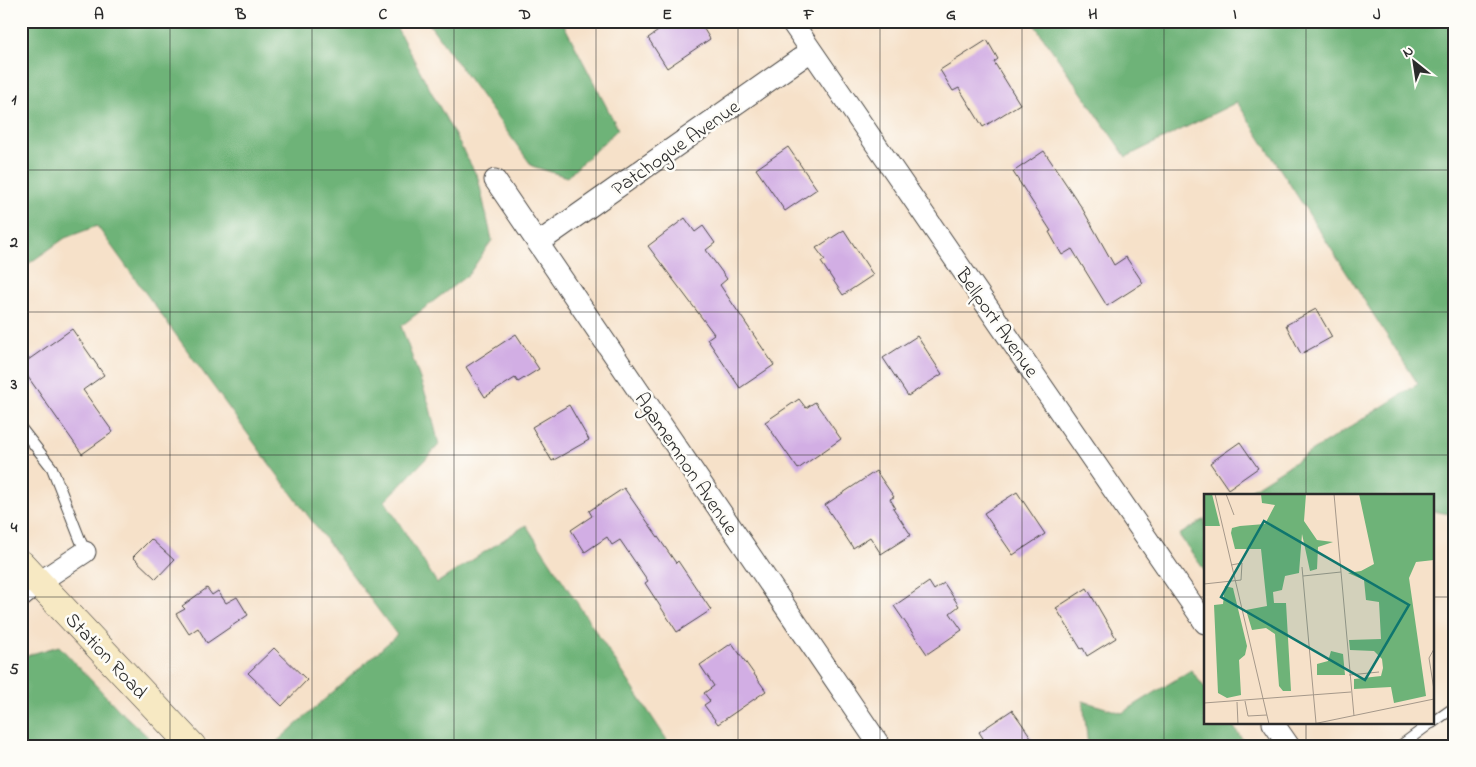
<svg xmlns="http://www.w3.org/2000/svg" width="1476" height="767" viewBox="0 0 1476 767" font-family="'Indie Flower',sans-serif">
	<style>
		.forest { fill: #6eb378; stroke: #4c6f52 }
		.building { fill: #d2aee4 }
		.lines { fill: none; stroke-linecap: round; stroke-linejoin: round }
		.service-casing { stroke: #494643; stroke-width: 12 }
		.minor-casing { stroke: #494643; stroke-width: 23 }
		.secondary-casing { stroke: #494643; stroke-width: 29 }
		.service { stroke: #fff; stroke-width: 10 }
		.minor { stroke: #fff; stroke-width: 21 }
		.secondary { stroke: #f7e9c3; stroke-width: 28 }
		.grid { fill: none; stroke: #2b2b2b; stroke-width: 1; stroke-opacity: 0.55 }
		.labels { text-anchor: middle; stroke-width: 5; stroke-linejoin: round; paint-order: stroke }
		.street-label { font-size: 20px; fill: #2b2b2b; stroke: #fdfcf7 }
		.inset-road { fill: none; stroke: #a5988a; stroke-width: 1 }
		.view { fill: #0f766e; fill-opacity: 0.15; stroke: #0f766e; stroke-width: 2.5 }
		.inset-edge { fill: none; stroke: #2b2b2b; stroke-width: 2.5 }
		.neatline { fill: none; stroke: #2b2b2b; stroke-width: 2 }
		.grid-label { font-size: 16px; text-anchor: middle; font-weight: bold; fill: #2b2b2b }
	</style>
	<rect width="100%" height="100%" fill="#fdfcf7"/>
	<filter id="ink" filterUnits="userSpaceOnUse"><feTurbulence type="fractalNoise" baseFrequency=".02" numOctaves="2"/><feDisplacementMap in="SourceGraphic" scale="10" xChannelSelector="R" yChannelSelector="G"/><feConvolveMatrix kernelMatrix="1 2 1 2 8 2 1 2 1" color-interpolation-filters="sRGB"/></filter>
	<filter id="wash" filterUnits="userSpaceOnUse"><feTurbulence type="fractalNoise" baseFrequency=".0096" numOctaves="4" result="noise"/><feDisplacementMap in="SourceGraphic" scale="20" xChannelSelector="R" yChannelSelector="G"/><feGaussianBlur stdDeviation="1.12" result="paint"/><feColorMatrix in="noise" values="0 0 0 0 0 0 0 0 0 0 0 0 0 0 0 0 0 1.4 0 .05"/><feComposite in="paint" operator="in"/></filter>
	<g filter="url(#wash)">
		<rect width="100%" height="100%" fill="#f6e1c9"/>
		<path class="forest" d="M 21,21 L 393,21 L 478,178 L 492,240 L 469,274 L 401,326 L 429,404 L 439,445 L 385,501 L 437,583 L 526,525 L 671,746 L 272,746 L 397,635 L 271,466 L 97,226 L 65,238 L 21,269 Z
			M 427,21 L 562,21 L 618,129 L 567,177 L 532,166 Z
			M 1032,21 L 1455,21 L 1455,515 L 1432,511 L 1432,496 L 1241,496 L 1418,384 L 1237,102 L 1126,157 Z
			M 1205,519 L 1205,571 L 1179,535 Z
			M 59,646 L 119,710 L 158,746 L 21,746 L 21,657 Z
			M 1191,670 L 1205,688 L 1205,723 L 1231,723 L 1247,746 L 1088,746 L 1083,701 L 1122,713 Z"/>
		<g id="blocks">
			<path class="building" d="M 673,21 L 699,21 L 710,39 L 667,68 L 648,38 Z
				M 987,40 L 998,59 L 994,62 L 1020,104 L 983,127 L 959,88 L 953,91 L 940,70 Z
				M 788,147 L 817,189 L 785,211 L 756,169 Z
				M 1044,151 L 1082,208 L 1114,265 L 1126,257 L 1143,283 L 1107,306 L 1072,249 L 1062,255 L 1049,232 L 1051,231 L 1013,172 Z
				M 685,218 L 695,232 L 703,226 L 715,243 L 706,250 L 727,279 L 720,285 L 774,365 L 740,388 L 707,339 L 714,334 L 648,246 Z
				M 844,230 L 873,275 L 843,295 L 821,262 L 825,260 L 816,248 Z
				M 1316,309 L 1332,337 L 1301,354 L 1286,325 Z
				M 72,329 L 104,375 L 83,390 L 113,432 L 82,454 L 21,367 L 21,365 Z
				M 516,334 L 539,369 L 518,382 L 515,378 L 485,397 L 466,367 Z
				M 917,336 L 942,374 L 908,396 L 883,358 Z
				M 799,399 L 806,408 L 815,402 L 841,439 L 798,469 L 765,422 Z
				M 569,405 L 589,440 L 552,461 L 532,427 Z
				M 1240,442 L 1258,468 L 1228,489 L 1210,463 Z
				M 876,471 L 894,497 L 890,499 L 895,507 L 893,508 L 911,535 L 881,554 L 870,537 L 853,548 L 825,505 Z
				M 624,488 L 676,563 L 678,561 L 711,610 L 677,632 L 645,583 L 648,581 L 620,540 L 612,545 L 607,537 L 585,552 L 571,530 L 592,516 L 589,511 Z
				M 1017,492 L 1045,534 L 1013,555 L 984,513 Z
				M 151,539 L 174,560 L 156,579 L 133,557 Z
				M 929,582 L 934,590 L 944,583 L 959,606 L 950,613 L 962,630 L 927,654 L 894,606 Z
				M 207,588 L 212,595 L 218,591 L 226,603 L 237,597 L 248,615 L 207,643 L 198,628 L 189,634 L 176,614 L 185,609 L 182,606 Z
				M 1087,588 L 1116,638 L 1087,656 L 1083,648 L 1081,649 L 1056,608 Z
				M 732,643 L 766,691 L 718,724 L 704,705 L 710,701 L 704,693 L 714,686 L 700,665 Z
				M 274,648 L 307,680 L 282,706 L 248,673 Z
				M 1012,710 L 1020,721 L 1037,746 L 988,746 L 979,732 Z"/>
		</g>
	</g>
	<g filter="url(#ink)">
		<use href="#blocks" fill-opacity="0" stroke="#494643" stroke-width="1"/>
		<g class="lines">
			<defs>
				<path id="service" d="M 21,428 L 52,468 L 85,552
					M 1432,723 L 1455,707
					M 1400,746 L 1431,723"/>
				<path id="minor" d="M 791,21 L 1205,623
					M 495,180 L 880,746
					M 538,243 L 811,51
					M 21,597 L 38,583 L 85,552
					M 1273,723 L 1289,746"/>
				<path id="secondary" d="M 21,564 L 192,746"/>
			</defs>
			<use href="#service" class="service-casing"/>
			<use href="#minor" class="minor-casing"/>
			<use href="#secondary" class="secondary-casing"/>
			<use href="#service" class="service"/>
			<use href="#minor" class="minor"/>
			<use href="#secondary" class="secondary"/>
		</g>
	</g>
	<path class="grid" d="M 170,21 L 170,746M 312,21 L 312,746M 454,21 L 454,746M 596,21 L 596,746M 738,21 L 738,746M 880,21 L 880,746M 1022,21 L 1022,746M 1164,21 L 1164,746M 1306,21 L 1306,496M 21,170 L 1455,170M 21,312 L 1455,312M 21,455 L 1455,455M 21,597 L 1205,597M 1432,597 L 1455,597M 1306,723 L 1306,746"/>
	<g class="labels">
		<g class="street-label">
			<text transform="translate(675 147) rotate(-35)" y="7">Patchogue Avenue</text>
			<text transform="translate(998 322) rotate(55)" y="7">Bellport Avenue</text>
			<text transform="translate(687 463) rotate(56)" y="7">Agamemnon Avenue</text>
			<text transform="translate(107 655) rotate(47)" y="7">Station Road</text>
		</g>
	</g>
	<g transform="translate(1204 494)">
		<rect width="230" height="230" fill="#f6e1c9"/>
		<path d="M 0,0 L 8,0 L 16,32 L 0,32 ZM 57,0 L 102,0 L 100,27 L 113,46 L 129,48 L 114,53 L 113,75 L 106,77 L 98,40 L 95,79 L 81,82 L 78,96 L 69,98 L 70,109 L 82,109 L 87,197 L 79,197 L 75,192 L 71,140 L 62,134 L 48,136 L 42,116 L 63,112 L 57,55 L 31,55 L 27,39 L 28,34 L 36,32 L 61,30 L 71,11 L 58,9 ZM 155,0 L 229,0 L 230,66 L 212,68 L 205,84 L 222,202 L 190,209 L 187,193 L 150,195 L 150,185 L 177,182 L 179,174 L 178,165 L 170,157 L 146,156 L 145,146 L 177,145 L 175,108 L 162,106 L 160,86 L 144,79 L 157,77 L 170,70 ZM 21,92 L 29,94 L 43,152 L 41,161 L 35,166 L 37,201 L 23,204 L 14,199 L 10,111 L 19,110 ZM 127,157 L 139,160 L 141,181 L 113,181 L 113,170 L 124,167 Z" fill="#6eb378"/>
		<path class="inset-road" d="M 11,0 L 65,230M 22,0 L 30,21M 130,0 L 150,222M 98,73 L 112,229M 99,82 L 137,78M 0,90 L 37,86 L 38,69 L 27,71M 230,155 L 225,164 L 230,196M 145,181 L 175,178M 41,207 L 44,222 L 63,221M 33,208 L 34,230M 0,209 L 147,198M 109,230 L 230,205"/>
		<path class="view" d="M 60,27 L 205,111 L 161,186 L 17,103 Z"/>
		<rect width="230" height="230" class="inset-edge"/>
	</g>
	<rect width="1476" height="767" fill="none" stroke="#fdfcf7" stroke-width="55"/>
	<g transform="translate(1414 62) rotate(330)" stroke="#fdfcf7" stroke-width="4" paint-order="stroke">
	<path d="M0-4L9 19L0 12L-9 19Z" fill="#2b2b2b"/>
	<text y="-8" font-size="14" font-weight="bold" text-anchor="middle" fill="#2b2b2b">N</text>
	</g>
	<rect x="28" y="28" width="1420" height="712" class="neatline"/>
	<g class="grid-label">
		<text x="99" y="19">A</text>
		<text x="241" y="19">B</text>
		<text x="383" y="19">C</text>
		<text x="525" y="19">D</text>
		<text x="667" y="19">E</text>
		<text x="809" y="19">F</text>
		<text x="951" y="19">G</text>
		<text x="1093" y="19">H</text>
		<text x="1235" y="19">I</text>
		<text x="1377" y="19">J</text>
		<text x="14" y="104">1</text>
		<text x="14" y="247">2</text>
		<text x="14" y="389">3</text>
		<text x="14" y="532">4</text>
		<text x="14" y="674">5</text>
	</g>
</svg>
